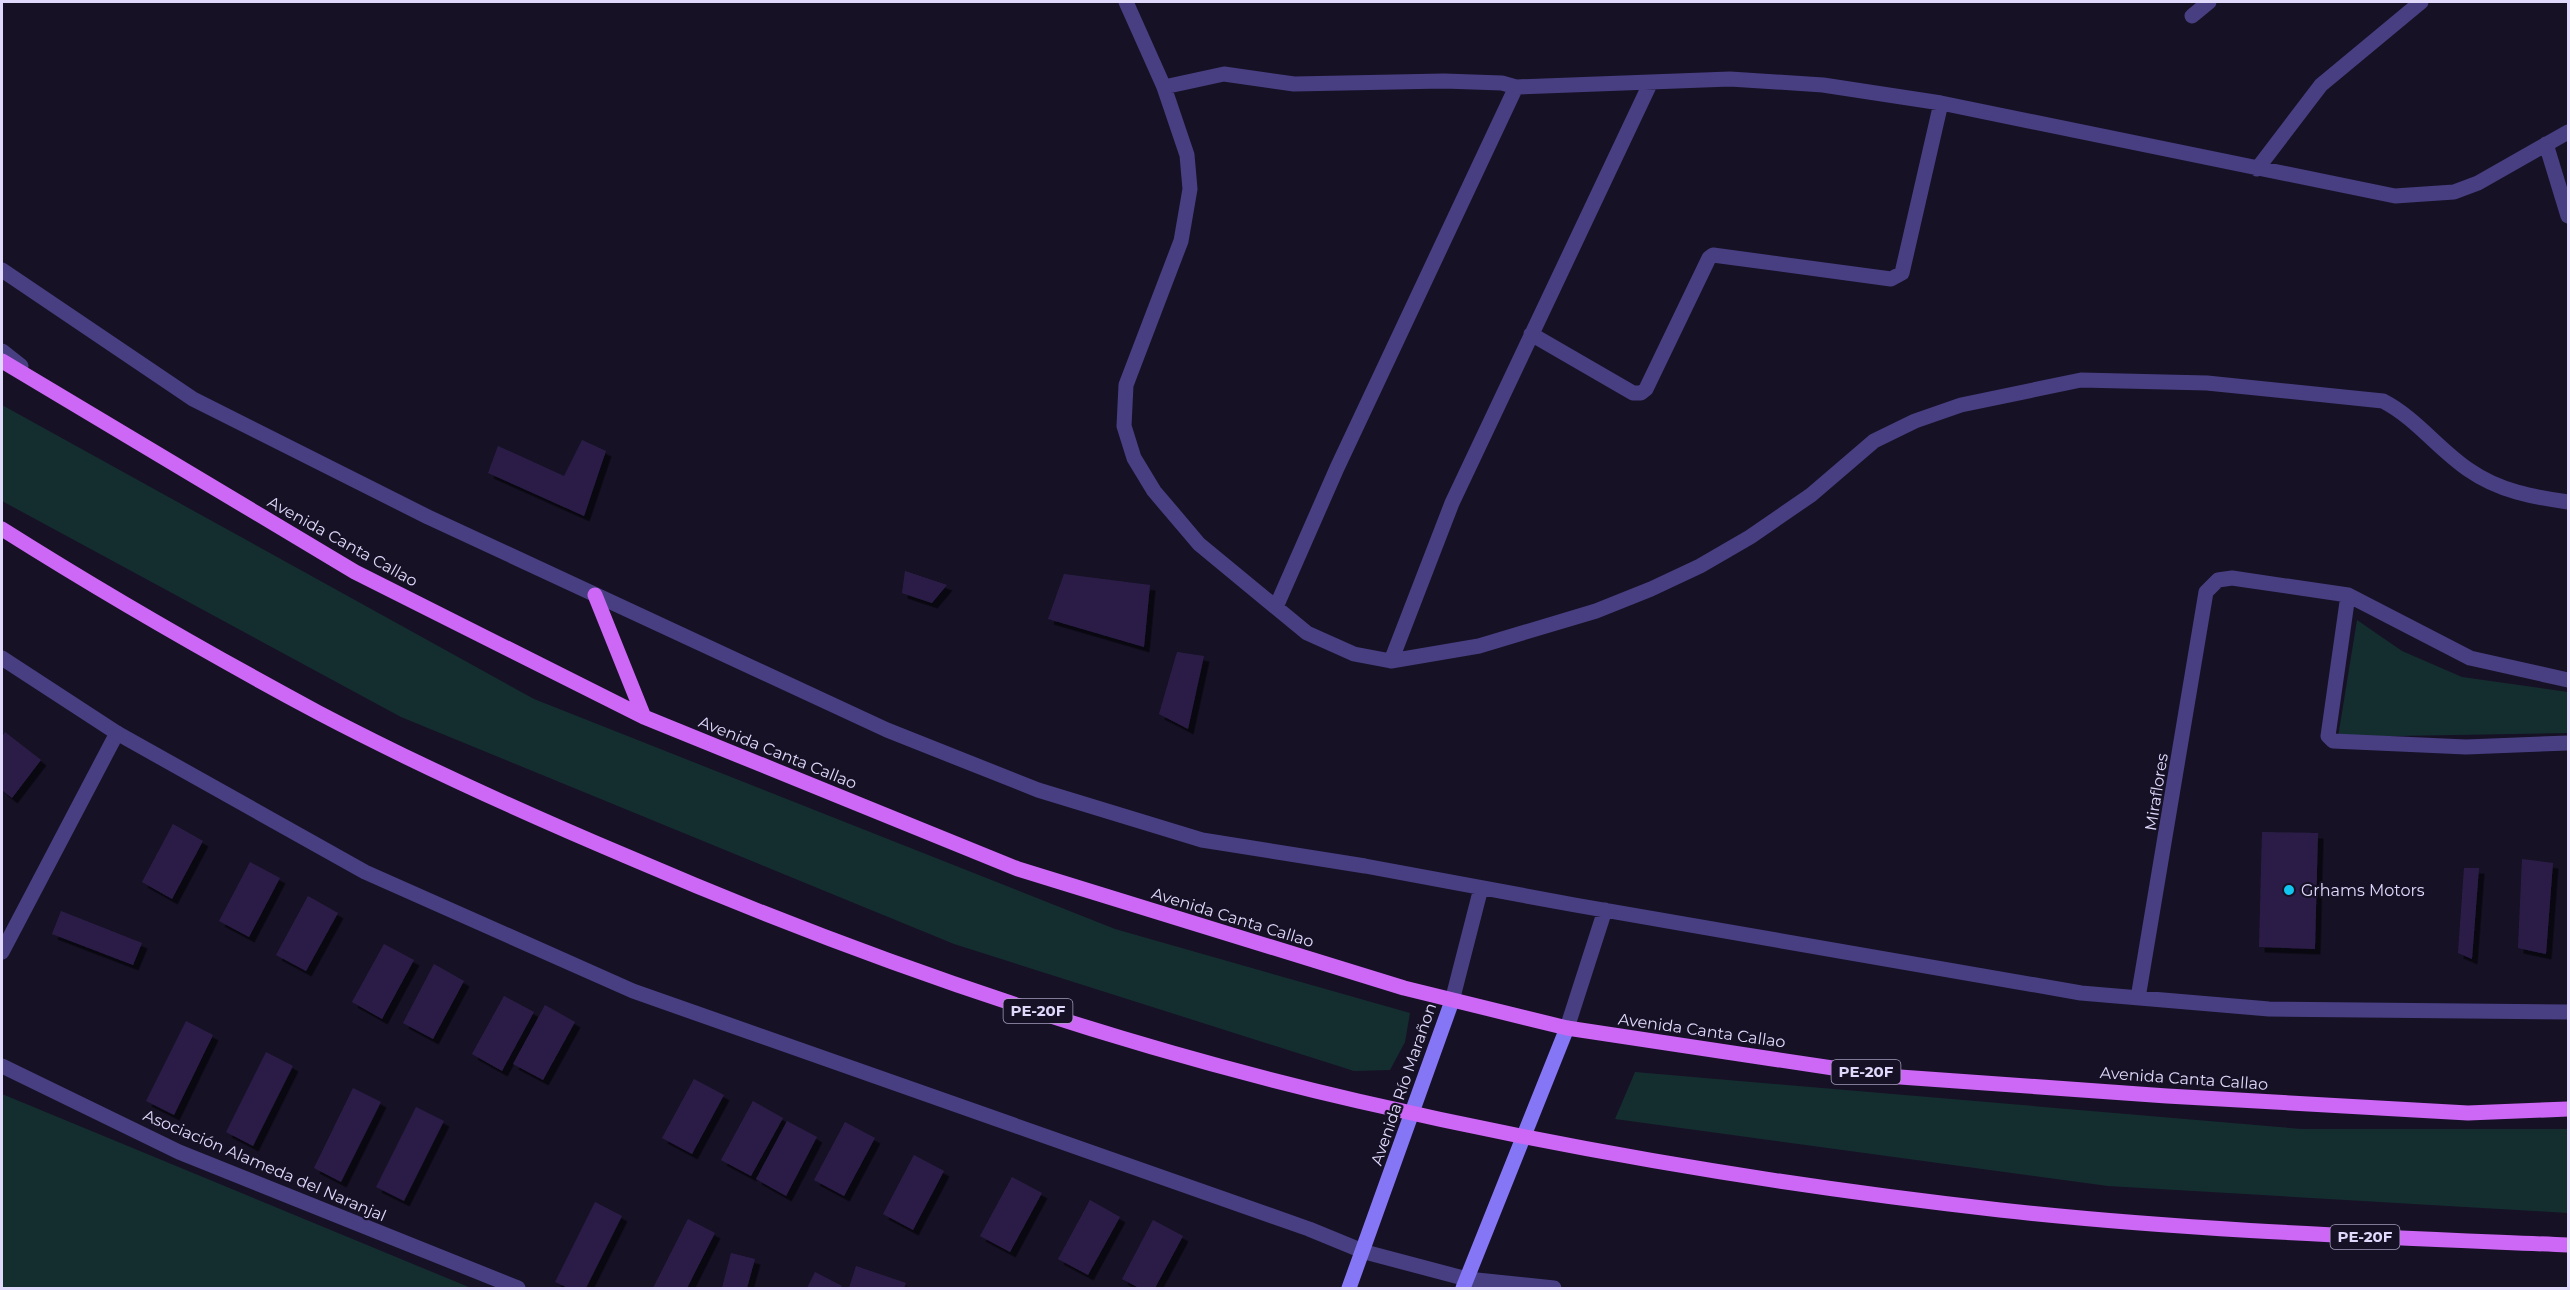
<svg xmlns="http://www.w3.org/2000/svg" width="2570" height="1290" viewBox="0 0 2570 1290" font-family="Montserrat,sans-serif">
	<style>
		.green { fill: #142e30 }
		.building { fill: #2a1e46; filter: url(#shadow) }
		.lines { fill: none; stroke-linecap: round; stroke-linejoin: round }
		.minor { stroke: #483f82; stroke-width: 15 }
		.tertiary { stroke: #483f82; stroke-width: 15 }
		.secondary { stroke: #8576f6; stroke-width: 15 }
		.primary { stroke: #cd67f5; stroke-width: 15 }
		.poi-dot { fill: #12c5ef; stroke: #171126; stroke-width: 2 }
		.labels { text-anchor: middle; stroke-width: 4.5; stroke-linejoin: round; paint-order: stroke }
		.shield { fill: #171126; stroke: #a49dbc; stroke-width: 1.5 }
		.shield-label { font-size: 15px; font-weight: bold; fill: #e0d9fc }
		.street-label { font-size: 16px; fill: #e0d9fc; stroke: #171126 }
		.poi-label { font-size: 16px; fill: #e0d9fc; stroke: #171126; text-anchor: start }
	</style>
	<defs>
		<filter id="shadow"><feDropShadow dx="5.5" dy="5.5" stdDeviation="0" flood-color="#0009"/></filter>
	</defs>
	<rect width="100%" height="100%" fill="#171126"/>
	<path class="green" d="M 2,405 L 534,699 L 1115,929 L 1410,1013 L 1405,1042 L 1390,1070 L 1354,1071 L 954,944 L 401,717 L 2,501 Z
		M 2357,620 L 2402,651 L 2462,677 L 2568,692 L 2568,733 L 2338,737 Z
		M 1635,1072 L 2302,1129 L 2568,1129 L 2568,1213 L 2108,1186 L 1615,1119 Z
		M 2,1094 L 471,1288 L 2,1288 Z"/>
	<path class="building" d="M 582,440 L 606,451 L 584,516 L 488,473 L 498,446 L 564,476 Z
		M 905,571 L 947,585 L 932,603 L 902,593 Z
		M 1064,574 L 1150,585 L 1144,647 L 1048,619 Z
		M 1177,652 L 1204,656 L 1188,729 L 1159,714 Z
		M 5,732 L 41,760 L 12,798 L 2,790 L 2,737 Z
		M 173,824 L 203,841 L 172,899 L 142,882 Z
		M 2262,832 L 2318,833 L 2315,949 L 2259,947 Z
		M 2522,859 L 2553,863 L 2546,954 L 2518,948 Z
		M 250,862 L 280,878 L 249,937 L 219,921 Z
		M 2464,868 L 2479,868 L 2472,959 L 2458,953 Z
		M 308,896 L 338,913 L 306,971 L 276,955 Z
		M 61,911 L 142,943 L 133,965 L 52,934 Z
		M 384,944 L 414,960 L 382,1019 L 352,1002 Z
		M 434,964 L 464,981 L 433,1039 L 403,1023 Z
		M 504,996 L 534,1012 L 502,1071 L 472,1054 Z
		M 545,1005 L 575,1022 L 543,1080 L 513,1064 Z
		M 186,1021 L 213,1035 L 174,1115 L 146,1101 Z
		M 266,1052 L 293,1066 L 253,1146 L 226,1132 Z
		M 694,1079 L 724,1095 L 692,1154 L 662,1138 Z
		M 353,1088 L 381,1102 L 341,1182 L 314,1168 Z
		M 753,1101 L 783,1118 L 751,1176 L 721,1160 Z
		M 416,1107 L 444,1121 L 404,1201 L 376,1187 Z
		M 787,1121 L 817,1137 L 786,1196 L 756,1179 Z
		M 845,1122 L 875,1138 L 844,1196 L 814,1180 Z
		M 914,1155 L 944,1171 L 913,1230 L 883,1214 Z
		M 1012,1177 L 1042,1193 L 1010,1252 L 980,1236 Z
		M 1090,1200 L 1120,1217 L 1088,1275 L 1058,1259 Z
		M 595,1202 L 622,1216 L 586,1288 L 568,1288 L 555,1282 Z
		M 688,1219 L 715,1233 L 687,1288 L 653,1288 Z
		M 1153,1220 L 1183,1236 L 1155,1288 L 1139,1288 L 1122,1279 Z
		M 731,1253 L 755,1259 L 747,1288 L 722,1288 Z
		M 856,1266 L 906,1283 L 904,1288 L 849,1288 Z
		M 815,1272 L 842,1286 L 841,1288 L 807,1288 Z"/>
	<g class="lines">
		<path class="minor" d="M 1126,2 L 1164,87 L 1187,155 L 1190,189 L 1181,241 L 1126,385 L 1124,426 L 1134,458 L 1154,491 L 1199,544 L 1307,633 L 1354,654 L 1391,661 L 1479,646 L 1596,611 L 1651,589 L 1700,566 L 1750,537 L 1811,495 L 1874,441 L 1915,421 L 1961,405 L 2081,380 L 2207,383 L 2383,401 C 2416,418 2438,449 2469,470 C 2499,491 2533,497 2568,502
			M 2192,16 L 2209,2
			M 1164,87 L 1224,74 L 1294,84 L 1444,81 L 1502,83 L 1516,87 L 1730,79 L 1823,85 L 1941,103 L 2395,196 L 2454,192 L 2478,183 L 2568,132
			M 2546,144 L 2568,216
			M 2257,169 L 2321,85 L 2421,2
			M 2,270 L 193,399 L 428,517 L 887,730 L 1038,790 L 1202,840 L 1365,866 L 1575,905 L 2081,993 L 2269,1009 L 2568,1012
			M 1531,334 L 1633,393 L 1641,393 L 1646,389 L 1709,258 L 1713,255 L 1891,279 L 1902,273 L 1941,103
			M 2348,595 L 2328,736 L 2333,741 L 2466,747 L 2568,743
			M 1276,607 L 1337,468 L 1516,87
			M 1391,661 L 1452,503 L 1650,84
			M 2,952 L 117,733
			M 2138,998 L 2206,592 L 2218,580 L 2232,578 L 2348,595 L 2470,658 L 2568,680
			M 1452,1001 L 1481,888
			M 1567,1028 L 1605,910
			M 2,1066 L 179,1152 L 518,1288"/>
		<path class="tertiary" d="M 2,351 L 21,366
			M 2,658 L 117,733 L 365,872 L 633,991 L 1309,1229 L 1365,1252 L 1467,1279 L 1554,1288"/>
		<path class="secondary" d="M 1349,1288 L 1452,1001
			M 1463,1288 L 1567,1028"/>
		<path class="primary" d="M 2,361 L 355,572 L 644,717 L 1018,869 L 1404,988 L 1567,1028 L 1886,1076 L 2167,1096 L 2468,1113 L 2568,1109
			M 2,529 C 105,594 211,655 319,713 C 418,765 522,812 626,856 C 862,958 1108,1043 1358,1101 C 1569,1150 1785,1186 2000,1210 C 2189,1231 2379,1237 2568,1245
			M 595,595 L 644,717"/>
	</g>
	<circle class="poi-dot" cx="2289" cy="890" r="6"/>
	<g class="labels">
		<g class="shield">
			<rect x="1003.5" y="999" width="69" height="24" rx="4.5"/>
			<rect x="1831.5" y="1060" width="69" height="24" rx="4.5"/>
			<rect x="2330.5" y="1225" width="69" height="24" rx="4.5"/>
		</g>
		<g class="shield-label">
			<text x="1038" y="1016">PE-20F</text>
			<text x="1866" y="1077">PE-20F</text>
			<text x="2365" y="1242">PE-20F</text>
		</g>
		<g class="street-label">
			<text transform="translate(343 541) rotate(29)" y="6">Avenida Canta Callao</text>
			<text transform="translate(778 752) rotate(22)" y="6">Avenida Canta Callao</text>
			<text transform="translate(2156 792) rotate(-81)" y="6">Miraflores</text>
			<text transform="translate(1233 917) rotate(17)" y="6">Avenida Canta Callao</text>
			<text transform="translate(1702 1030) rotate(8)" y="6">Avenida Canta Callao</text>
			<text transform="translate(2184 1078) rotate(4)" y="6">Avenida Canta Callao</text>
			<text transform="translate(1403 1084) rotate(-71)" y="6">Avenida Río Marañon</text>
			<text transform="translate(265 1165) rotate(23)" y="6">Asociación Alameda del Naranjal</text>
		</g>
		<g class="poi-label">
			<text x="2301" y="896">Grhams Motors</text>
		</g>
	</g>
	<rect width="2570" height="1290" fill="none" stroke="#e0d9fc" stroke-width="6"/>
</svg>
